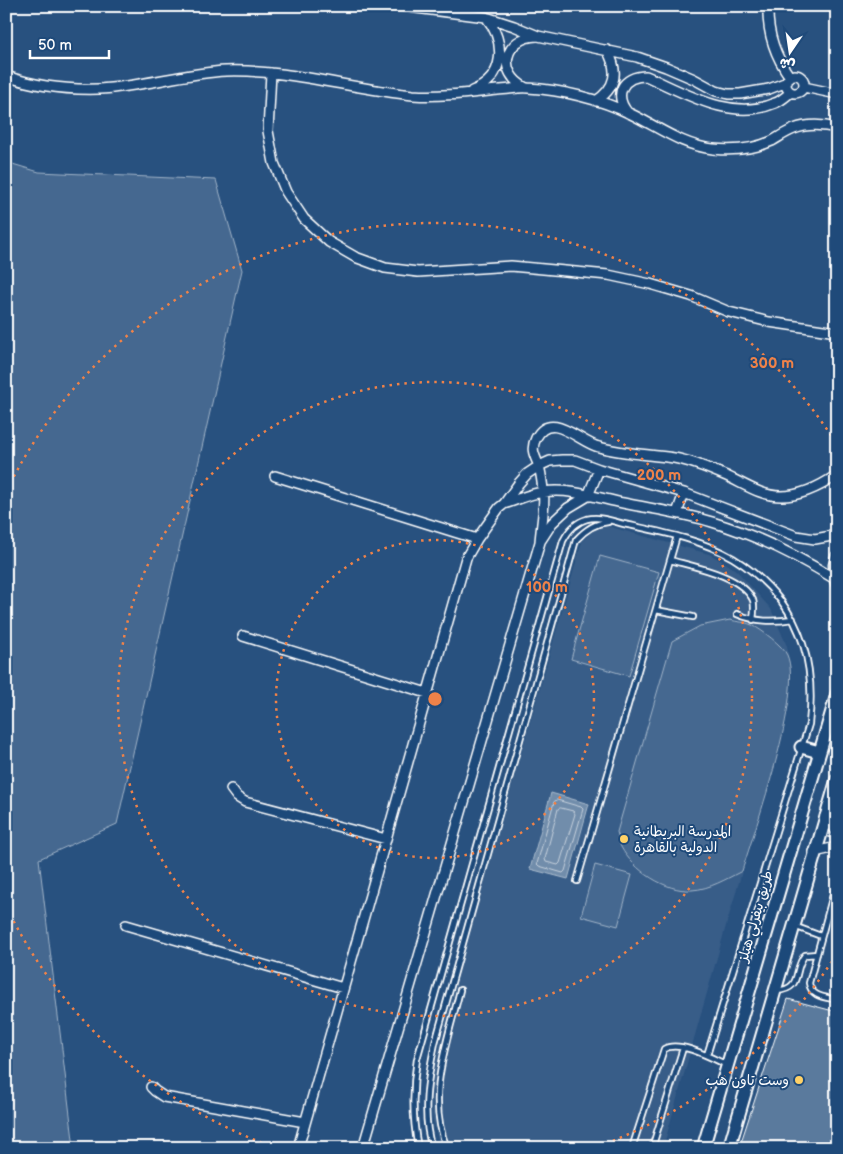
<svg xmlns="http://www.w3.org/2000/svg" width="843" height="1154" viewBox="0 0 843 1154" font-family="'Balsamiq Sans','Playpen Sans Arabic',sans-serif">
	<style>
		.built { fill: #375d88 }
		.green { fill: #446890; stroke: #a2b4c8 }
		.water { fill: #718dab; stroke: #aabbcd }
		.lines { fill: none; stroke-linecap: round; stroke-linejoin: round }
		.shore { stroke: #c6d1dd; stroke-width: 1 }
		.building { fill: #5a7a9d; stroke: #fff }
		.lane-casing { stroke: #fff; stroke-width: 8 }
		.street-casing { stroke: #fff; stroke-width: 12 }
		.secondary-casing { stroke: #fff; stroke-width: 15 }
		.lane { stroke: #1f4a7a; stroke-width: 4.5 }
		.street { stroke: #1f4a7a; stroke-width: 9 }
		.secondary { stroke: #1f4a7a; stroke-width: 11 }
		.ring { fill: none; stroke: #ee8249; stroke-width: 2.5; stroke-dasharray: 2.5 5 }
		.poi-dot { fill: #ffd166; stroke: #1f4a7a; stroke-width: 2 }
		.labels { text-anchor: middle; stroke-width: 4; stroke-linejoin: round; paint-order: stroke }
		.poi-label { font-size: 14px; fill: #fff; stroke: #1f4a7a; text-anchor: start }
		.street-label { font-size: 14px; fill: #fff; stroke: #1f4a7a }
		.centre { fill: #ee8249; stroke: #1f4a7a; stroke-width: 2.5 }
		.ring-label { font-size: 15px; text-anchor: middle; font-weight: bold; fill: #ee8249; stroke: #1f4a7a; stroke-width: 4; stroke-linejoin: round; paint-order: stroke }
	</style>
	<rect width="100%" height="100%" fill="#28517f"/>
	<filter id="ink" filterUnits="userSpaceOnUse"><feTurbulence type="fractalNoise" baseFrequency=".02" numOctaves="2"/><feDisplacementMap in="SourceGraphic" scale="10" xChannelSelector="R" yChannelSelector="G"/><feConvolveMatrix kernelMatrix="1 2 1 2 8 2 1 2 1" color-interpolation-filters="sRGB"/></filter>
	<g filter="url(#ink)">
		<path class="built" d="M 607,526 L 709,554 L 724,562 L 737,571 L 771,609 L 787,646 L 791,672 L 790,702 L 779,747 L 726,926 L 663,1148 L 440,1148 L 432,1117 L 431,1085 L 435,1064 L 466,945 L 581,545 L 583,540 L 594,530 Z"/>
		<path class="green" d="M 6,162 L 39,172 L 216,180 L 242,270 L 117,824 L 39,859 L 74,1148 L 6,1148 Z
			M 600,556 L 659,572 L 629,676 L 571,659 Z
			M 730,620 C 737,622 746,622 752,625 C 762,630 783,646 787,655 C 804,693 755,828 742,871 C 726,879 710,889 692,890 C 666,892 633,870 621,847 C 619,843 619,837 617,832 L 672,641 L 700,626 Z
			M 595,865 L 632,875 L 618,926 L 581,916 Z"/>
		<path class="water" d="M 551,793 L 589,804 L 568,879 L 530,869 Z"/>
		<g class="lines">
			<path class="shore" d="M 557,800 L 581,807 L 583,809 L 565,871 L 563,873 L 539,866 L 537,864 L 554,802 Z
				M 561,808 L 573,811 L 575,814 L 560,863 L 558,865 L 546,862 L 545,859 L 558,809 Z"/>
		</g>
		<path class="building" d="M 788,999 L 837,1012 L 837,1148 L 739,1148 Z"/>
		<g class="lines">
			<defs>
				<path id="lane" d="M 670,560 C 695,567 741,575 753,600 C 755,606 754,613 753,620
					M 656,610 L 693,617
					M 737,614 C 756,622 773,622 793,619
					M 577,881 L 677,536
					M 837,888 L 834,891 L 809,983 C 811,997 825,997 837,1000
					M 794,926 L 821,936
					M 776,991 C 804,989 792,970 805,955 L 817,954
					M 418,1148 C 412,1117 412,1089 417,1059 L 563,541 C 568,531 576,522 587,519 C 600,516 612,521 624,524 C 661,532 700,539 733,558 C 751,569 768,584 781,601 C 808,637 814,680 809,724 L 707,1055
					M 432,1148 C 421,1114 428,1077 435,1043 L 576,540 C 585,530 595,523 608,522
					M 447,1148 C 425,1097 448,1040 460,990
					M 632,1148 L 664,1049 C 679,1040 712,1058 727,1065
					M 652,1148 L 683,1048"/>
				<path id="street" d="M 400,6 L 486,17 L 514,26 L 538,36 L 637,57 L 666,67 L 694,79 L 716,91 L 728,94 L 740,94 L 769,89 L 787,82
					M 768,6 C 767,32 775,56 790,77
					M 271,73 L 268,131 L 274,163 L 286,192 L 304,219 L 329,242 L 355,257 L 385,268 L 418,272 L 511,266 L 608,275 L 650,284 L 691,296 L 729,312 L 769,322 L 837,332
					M786 84a9 9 0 1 1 18 0a9 9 0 1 1-18 0Z
					M 6,76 C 35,86 68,90 99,89 C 142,87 183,73 226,71 C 289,69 350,89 413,95 C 441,97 469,93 498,90 C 508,90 518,87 528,88 C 562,90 600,99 631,114 C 658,127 683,146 713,149 C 732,151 754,149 772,141 C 779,137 786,132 794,129 C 807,124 824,125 837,128
					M 804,87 L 837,94
					M 526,88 C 496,73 504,37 537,36
					M 472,91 C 506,78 506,42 486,17
					M 596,101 C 616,88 619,71 607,50
					M 628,113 C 613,95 622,76 646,76 C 685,93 731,122 775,103 C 781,101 786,96 791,92
					M 275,476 L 477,539
					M 504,504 C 517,500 531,493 544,492 C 569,488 598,498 623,503 C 652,509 683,513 712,522 C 756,535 796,555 835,579
					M 677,513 L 684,493
					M 541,540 L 552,523 L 568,508 L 588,496 L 599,469
					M 243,636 L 427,693
					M 231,789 L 237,797 L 245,802 L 386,839
					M 825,816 L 837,832
					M 814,852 L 837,847
					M 126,925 L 343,988
					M 151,1087 L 155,1091 L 164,1097 L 305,1122
					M 298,1148 L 466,558 L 477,539 L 499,508 L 504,504 L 519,483 L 527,474 L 539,466 L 550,461 L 562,460 L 575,460 L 599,469 L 684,493 L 796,536 L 815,539 L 837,535
					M 363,1148 L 540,542 C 541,526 546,504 543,489 C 542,482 541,473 539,466 C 535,456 530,450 536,438 C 551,409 580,443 599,447 C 623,454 649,454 674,458 C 691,461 708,468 724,475 C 743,483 760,496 781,496 C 801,496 821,486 837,475"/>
				<path id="secondary" d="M 837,557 L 835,565 L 837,583
					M 801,747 L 819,752
					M 703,1148 L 837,694
					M 729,1148 L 837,779"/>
			</defs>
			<use href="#lane" class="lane-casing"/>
			<use href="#street" class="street-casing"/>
			<use href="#secondary" class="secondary-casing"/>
			<use href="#lane" class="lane"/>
			<use href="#street" class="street"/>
			<use href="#secondary" class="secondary"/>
		</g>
	</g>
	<g class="ring">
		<circle cx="435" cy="699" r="159"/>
		<circle cx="435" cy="699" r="317"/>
		<path d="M836 955A476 476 0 0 1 594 1148M276 1148A476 476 0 0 1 7 908M7 490A476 476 0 0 1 836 443"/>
	</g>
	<g class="poi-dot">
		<circle cx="624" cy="839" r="5"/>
		<circle cx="799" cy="1080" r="5"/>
	</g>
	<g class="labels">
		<g class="poi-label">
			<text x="634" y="836">المدرسة البريطانية<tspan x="634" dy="16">الدولية بالقاهرة</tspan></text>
			<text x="789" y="1085" text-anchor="end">وست تاون هب</text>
		</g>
		<g class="street-label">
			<text transform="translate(755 916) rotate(-74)" y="5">طريق بيفرلي هيلز</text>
		</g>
	</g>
	<circle cx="435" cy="699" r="8" class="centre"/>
	<g class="ring-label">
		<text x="772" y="368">300 m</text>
		<text x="659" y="480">200 m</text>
		<text x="547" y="592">100 m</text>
	</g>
	<rect width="843" height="1154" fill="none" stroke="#1f4a7a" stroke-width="25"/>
	<rect x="12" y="12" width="818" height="1129" fill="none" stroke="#fff" stroke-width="2" filter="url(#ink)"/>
	<g transform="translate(790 52) rotate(193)" stroke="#1f4a7a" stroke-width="4" paint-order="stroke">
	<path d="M0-4L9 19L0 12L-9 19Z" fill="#ffffff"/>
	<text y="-8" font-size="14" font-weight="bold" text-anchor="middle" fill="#ffffff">ش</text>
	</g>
	<path d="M30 50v8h79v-8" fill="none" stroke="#ffffff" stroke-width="2.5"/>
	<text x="38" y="50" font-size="15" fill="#ffffff" stroke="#1f4a7a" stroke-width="4" paint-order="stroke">50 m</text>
</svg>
